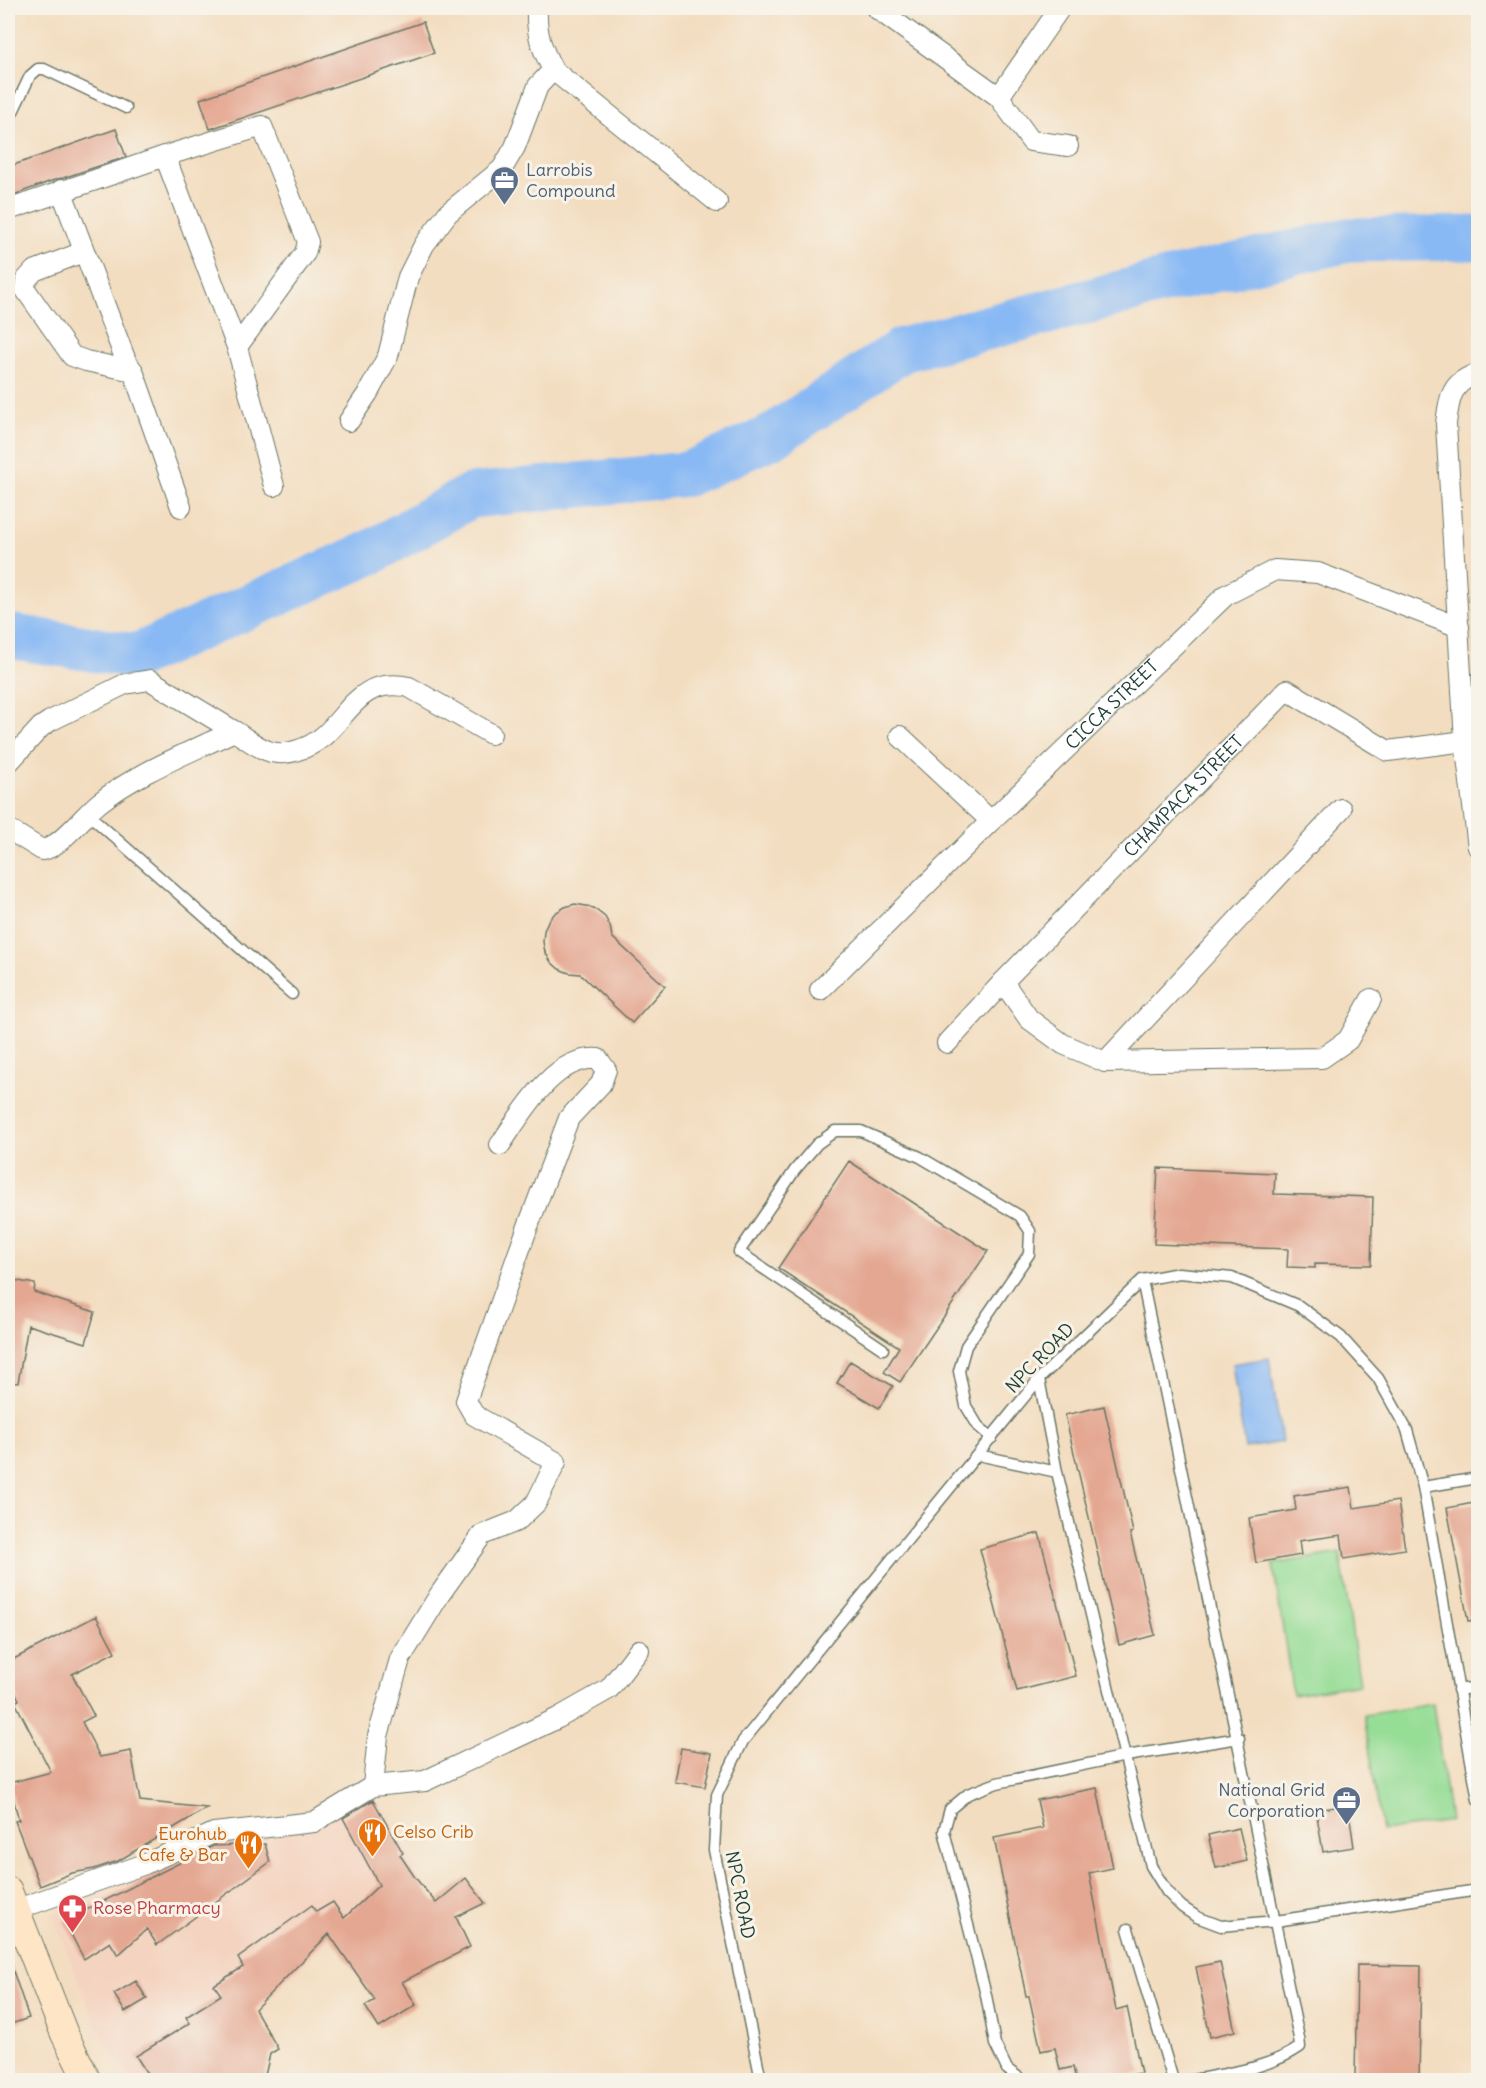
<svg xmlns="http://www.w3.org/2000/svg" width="1486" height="2088" viewBox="0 0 1486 2088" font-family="Delius,sans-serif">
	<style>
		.built { fill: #f4d3c0 }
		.green { fill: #96dd96; stroke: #5a8d65; stroke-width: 1.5 }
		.water { fill: #89b9f4; stroke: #547b94; stroke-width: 1.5 }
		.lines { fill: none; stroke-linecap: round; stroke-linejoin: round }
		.river { stroke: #89b9f4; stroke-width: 45 }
		.building { fill: #e4a792 }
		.service-casing { stroke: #697565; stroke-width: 13 }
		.minor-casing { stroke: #697565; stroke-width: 22 }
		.secondary-casing { stroke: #697565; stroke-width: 29 }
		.service { stroke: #fff; stroke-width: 10 }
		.minor { stroke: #fff; stroke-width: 20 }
		.secondary { stroke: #fde5c5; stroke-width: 27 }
		.labels { text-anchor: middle; stroke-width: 6; stroke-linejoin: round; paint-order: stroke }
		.service-label { font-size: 18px; fill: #4e5e75; stroke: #f7f3e8; text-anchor: start }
		.street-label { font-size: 18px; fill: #1f3d34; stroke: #f7f3e8 }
		.food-label { font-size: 18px; fill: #c56008; stroke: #f7f3e8; text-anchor: start }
		.health-label { font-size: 18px; fill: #be3a42; stroke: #f7f3e8; text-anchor: start }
	</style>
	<rect width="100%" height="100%" fill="#f7f3e8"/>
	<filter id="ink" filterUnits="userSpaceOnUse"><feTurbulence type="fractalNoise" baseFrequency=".0167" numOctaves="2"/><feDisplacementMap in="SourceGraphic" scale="12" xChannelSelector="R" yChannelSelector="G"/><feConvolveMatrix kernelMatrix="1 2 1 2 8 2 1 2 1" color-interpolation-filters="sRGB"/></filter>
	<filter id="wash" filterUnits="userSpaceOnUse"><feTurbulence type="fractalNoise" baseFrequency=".008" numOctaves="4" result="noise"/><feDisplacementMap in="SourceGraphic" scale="24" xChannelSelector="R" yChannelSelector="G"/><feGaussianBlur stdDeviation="1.35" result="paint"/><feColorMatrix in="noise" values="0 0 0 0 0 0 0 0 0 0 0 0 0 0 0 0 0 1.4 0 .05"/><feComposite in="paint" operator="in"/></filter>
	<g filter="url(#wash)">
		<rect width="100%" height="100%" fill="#f3ddc0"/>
		<path class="built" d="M 372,1790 L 419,1870 L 349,1918 L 232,2038 L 181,2080 L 132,2080 L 102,2039 L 52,1914 L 144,1879 L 223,1834 L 277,1831 Z"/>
		<path class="green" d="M 1340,1553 L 1360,1684 L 1293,1695 L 1273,1564 Z
			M 1433,1704 L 1450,1821 L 1382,1831 L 1364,1715 Z"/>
		<path class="water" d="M 1269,1358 L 1282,1442 L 1245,1448 L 1232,1364 Z"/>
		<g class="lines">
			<path class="river" d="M 8,636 L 136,656 L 372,552 L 470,496 L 687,474 L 771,437 L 902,350 L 1166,281 L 1348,240 L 1478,238"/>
		</g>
		<g id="blocks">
			<path class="building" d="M 423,22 L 434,53 L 210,129 L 200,99 Z
				M 116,129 L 126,157 L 63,178 L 57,179 L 8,197 L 8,167 Z
				M 575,904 L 586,906 L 596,910 L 605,917 L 610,926 L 612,937 L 665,986 L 632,1023 L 580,974 L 569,973 L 559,969 L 551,962 L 545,952 L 543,942 L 544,931 L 548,921 L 555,913 L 565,907 Z
				M 849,1161 L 988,1251 L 900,1382 L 884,1372 L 899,1347 L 778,1268 Z
				M 1158,1168 L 1275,1173 L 1274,1194 L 1373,1197 L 1371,1265 L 1315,1264 L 1315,1268 L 1287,1267 L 1288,1249 L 1154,1244 Z
				M 8,1279 L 35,1284 L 34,1292 L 95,1312 L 86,1343 L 28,1325 L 18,1383 L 8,1382 Z
				M 850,1361 L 893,1386 L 879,1408 L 837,1383 Z
				M 1104,1406 L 1133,1532 L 1130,1533 L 1155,1635 L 1119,1645 L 1065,1415 Z
				M 1351,1487 L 1354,1508 L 1398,1501 L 1405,1549 L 1344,1559 L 1341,1535 L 1299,1541 L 1301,1555 L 1256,1563 L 1249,1518 L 1296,1510 L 1294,1496 Z
				M 1479,1502 L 1479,1620 L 1468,1621 L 1447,1508 Z
				M 1039,1533 L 1076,1676 L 1017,1691 L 980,1549 Z
				M 96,1616 L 115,1652 L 72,1674 L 94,1716 L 82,1722 L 100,1757 L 131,1751 L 140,1801 L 207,1808 L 118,1861 L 94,1869 L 72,1873 L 40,1886 L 15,1821 L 19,1820 L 9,1783 L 51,1772 L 15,1702 L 19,1700 L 8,1678 L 8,1662 Z
				M 681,1748 L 712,1753 L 705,1787 L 675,1782 Z
				M 1097,1788 L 1113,1868 L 1089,1873 L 1116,2010 L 1127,2007 L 1141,2073 L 1104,2080 L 1076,2080 L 1073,2067 L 1060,2070 L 1055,2048 L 1041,2051 L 1029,1996 L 1026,1996 L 994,1838 L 1043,1828 L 1037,1800 Z
				M 373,1800 L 403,1853 L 400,1855 L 414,1876 L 436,1903 L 466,1878 L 485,1903 L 456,1917 L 470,1947 L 402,1982 L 416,2005 L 379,2028 L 365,2006 L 375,2000 L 329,1934 L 255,2009 L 278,2049 L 270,2054 L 264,2080 L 151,2080 L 136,2056 L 190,2023 L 186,2017 L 221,1995 L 214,1985 L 243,1967 L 238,1958 L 312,1905 L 316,1912 L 333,1902 L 344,1918 L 379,1885 L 343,1818 Z
				M 1348,1805 L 1354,1847 L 1323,1852 L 1316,1810 Z
				M 1239,1828 L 1247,1861 L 1216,1868 L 1208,1835 Z
				M 265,1844 L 270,1862 L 157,1945 L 147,1929 L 118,1955 L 110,1942 L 84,1959 L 64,1921 L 213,1846 Z
				M 1220,1962 L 1235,2031 L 1210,2037 L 1196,1967 Z
				M 11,1965 L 29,2018 L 8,2025 L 8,1966 Z
				M 1357,1965 L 1421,1966 L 1419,2080 L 1355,2080 Z
				M 136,1981 L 147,1999 L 125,2012 L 114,1994 Z"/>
		</g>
	</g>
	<g filter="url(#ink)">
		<use href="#blocks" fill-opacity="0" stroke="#697565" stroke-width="1.5"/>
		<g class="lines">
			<defs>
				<path id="service" d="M 8,122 L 30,76 L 38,69 L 44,69 L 126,108
					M 87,813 L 292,994
					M 1142,1280 L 1299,2038 L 1300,2047 C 1270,2068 1228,2073 1193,2080
					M 883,1349 L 739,1252 L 795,1170 L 817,1144 L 835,1131 L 861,1131 L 920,1157 L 1020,1216 L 1030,1231 L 1029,1254 L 966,1346 L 959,1371 L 966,1406 L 978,1426 L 992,1438
					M 1039,1379 L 1057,1472 L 1151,1866 L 1167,1892 L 1182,1907 L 1197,1917 L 1221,1926 L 1276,1921 L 1478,1890
					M 978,1455 L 1057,1472
					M 1423,1487 L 1478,1478
					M 1458,1690 L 1478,1687
					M 1128,1929 L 1173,2080
					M 761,2080 L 714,1850 L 717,1795 L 743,1741 L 1039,1379 L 1142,1280 L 1179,1273 L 1232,1278 L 1299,1306 L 1341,1337 L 1378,1378 L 1407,1430 L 1423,1487 L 1478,1800
					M 1022,2080 L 1007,2069 L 995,2044 L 986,1995 L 944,1831 L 950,1809 L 968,1794 L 997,1783 L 1126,1756 L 1239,1738"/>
				<g id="minor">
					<path d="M 876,8 L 999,97 L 1031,141 L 1068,146"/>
					<path d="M 553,70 L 717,202"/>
					<path d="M 999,97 L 1060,8"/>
					<path d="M 165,156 L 237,347 L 274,486"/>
					<path d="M 61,190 L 126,361 L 133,371 L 181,507"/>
					<path d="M 8,210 L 165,156 L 262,126 L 308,242 L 305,253 L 237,347"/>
					<path d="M 83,252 L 34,271 L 26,280 L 25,289 L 72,356 L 86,361 L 133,371"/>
					<path d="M 1478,374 C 1451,381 1449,399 1446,424 L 1465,741 L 1478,847"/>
					<path d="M 349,421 L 368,393 L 388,356 L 408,277 L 424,245 L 448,213 L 502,169 L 515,147 L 538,86 L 553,70 C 541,47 536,34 537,8"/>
					<path d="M 900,736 L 991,821"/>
					<path d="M 8,763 L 41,727 L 50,721 L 125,684 L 150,680 L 234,731"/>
					<path d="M 8,829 L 42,850 C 60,848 84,815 99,803 C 136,773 191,752 234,731 C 246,738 257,748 271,752 C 280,754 290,753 298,750 C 347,736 348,674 409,687 L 491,734"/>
					<path d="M 1003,982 L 1029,1019 L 1063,1044 L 1105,1062 L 1322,1058 L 1348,1040 L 1371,999"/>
					<path id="s1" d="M 820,990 L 991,821 L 1226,595 L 1275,570 L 1318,573 L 1459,627"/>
					<path id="s2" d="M 947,1043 L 1003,982 L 1287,690 L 1388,751 L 1465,741"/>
					<path d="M 1105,1062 L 1341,809"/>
					<path d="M 373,1786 L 378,1736 L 400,1659 L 440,1594 L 482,1535 L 517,1521 L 536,1503 L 556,1462 L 474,1415 L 466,1401 L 527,1229 L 569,1118 L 601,1084 L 606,1070 L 598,1059 C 554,1055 522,1113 500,1145"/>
					<path d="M 15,1910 L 145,1864 L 214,1833 L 314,1822 L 373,1786 L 425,1781 L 558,1718 L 609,1689 L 639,1650"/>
				</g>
				<path id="secondary" d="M 8,1890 L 64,2033 L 87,2080"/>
			</defs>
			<use href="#service" class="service-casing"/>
			<use href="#minor" class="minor-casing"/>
			<use href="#secondary" class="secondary-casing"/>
			<use href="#service" class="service"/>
			<use href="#minor" class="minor"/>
			<use href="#secondary" class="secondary"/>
		</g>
	</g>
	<defs>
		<symbol id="office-pin" viewBox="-11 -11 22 30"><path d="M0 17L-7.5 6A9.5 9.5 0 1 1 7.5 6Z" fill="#5c6f8a" stroke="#f7f3e8"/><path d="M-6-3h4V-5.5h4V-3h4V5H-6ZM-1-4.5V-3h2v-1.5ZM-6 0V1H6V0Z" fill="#fff"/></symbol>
		<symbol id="restaurant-pin" viewBox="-11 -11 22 30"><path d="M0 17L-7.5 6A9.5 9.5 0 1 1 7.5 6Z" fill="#e8710a" stroke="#f7f3e8"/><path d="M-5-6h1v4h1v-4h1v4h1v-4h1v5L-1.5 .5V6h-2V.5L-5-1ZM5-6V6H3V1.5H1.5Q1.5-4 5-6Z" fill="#fff"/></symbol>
		<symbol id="pharmacy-pin" viewBox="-11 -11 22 30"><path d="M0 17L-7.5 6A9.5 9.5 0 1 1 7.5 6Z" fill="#e0444e" stroke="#f7f3e8"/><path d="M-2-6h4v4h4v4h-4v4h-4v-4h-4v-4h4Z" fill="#fff"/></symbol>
	</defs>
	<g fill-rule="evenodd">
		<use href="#office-pin" x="488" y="164" width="33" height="45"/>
		<use href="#office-pin" x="1330" y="1784" width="33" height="45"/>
		<use href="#restaurant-pin" x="356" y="1816" width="33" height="45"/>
		<use href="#restaurant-pin" x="232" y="1828" width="33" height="45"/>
		<use href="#pharmacy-pin" x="56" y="1892" width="33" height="45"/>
	</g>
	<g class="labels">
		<g class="service-label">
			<text x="526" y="176">Larrobis<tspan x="526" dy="21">Compound</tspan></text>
			<text x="1325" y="1796" text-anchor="end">National Grid<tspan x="1325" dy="21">Corporation</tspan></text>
		</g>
		<g class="street-label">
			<text dy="6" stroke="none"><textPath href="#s1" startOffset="408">CICCA STREET</textPath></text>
			<text dy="6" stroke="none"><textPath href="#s2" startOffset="342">CHAMPACA STREET</textPath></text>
			<text transform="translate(1040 1358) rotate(-46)" y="6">NPC ROAD</text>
			<text transform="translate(740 1895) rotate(79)" y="6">NPC ROAD</text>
		</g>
		<g class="food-label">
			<text x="393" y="1838">Celso Crib</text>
			<text x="227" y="1840" text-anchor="end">Eurohub<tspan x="227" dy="21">Cafe &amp; Bar</tspan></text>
		</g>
		<g class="health-label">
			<text x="93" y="1914">Rose Pharmacy</text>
		</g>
	</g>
	<rect width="1486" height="2088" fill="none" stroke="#f7f3e8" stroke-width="30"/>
</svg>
